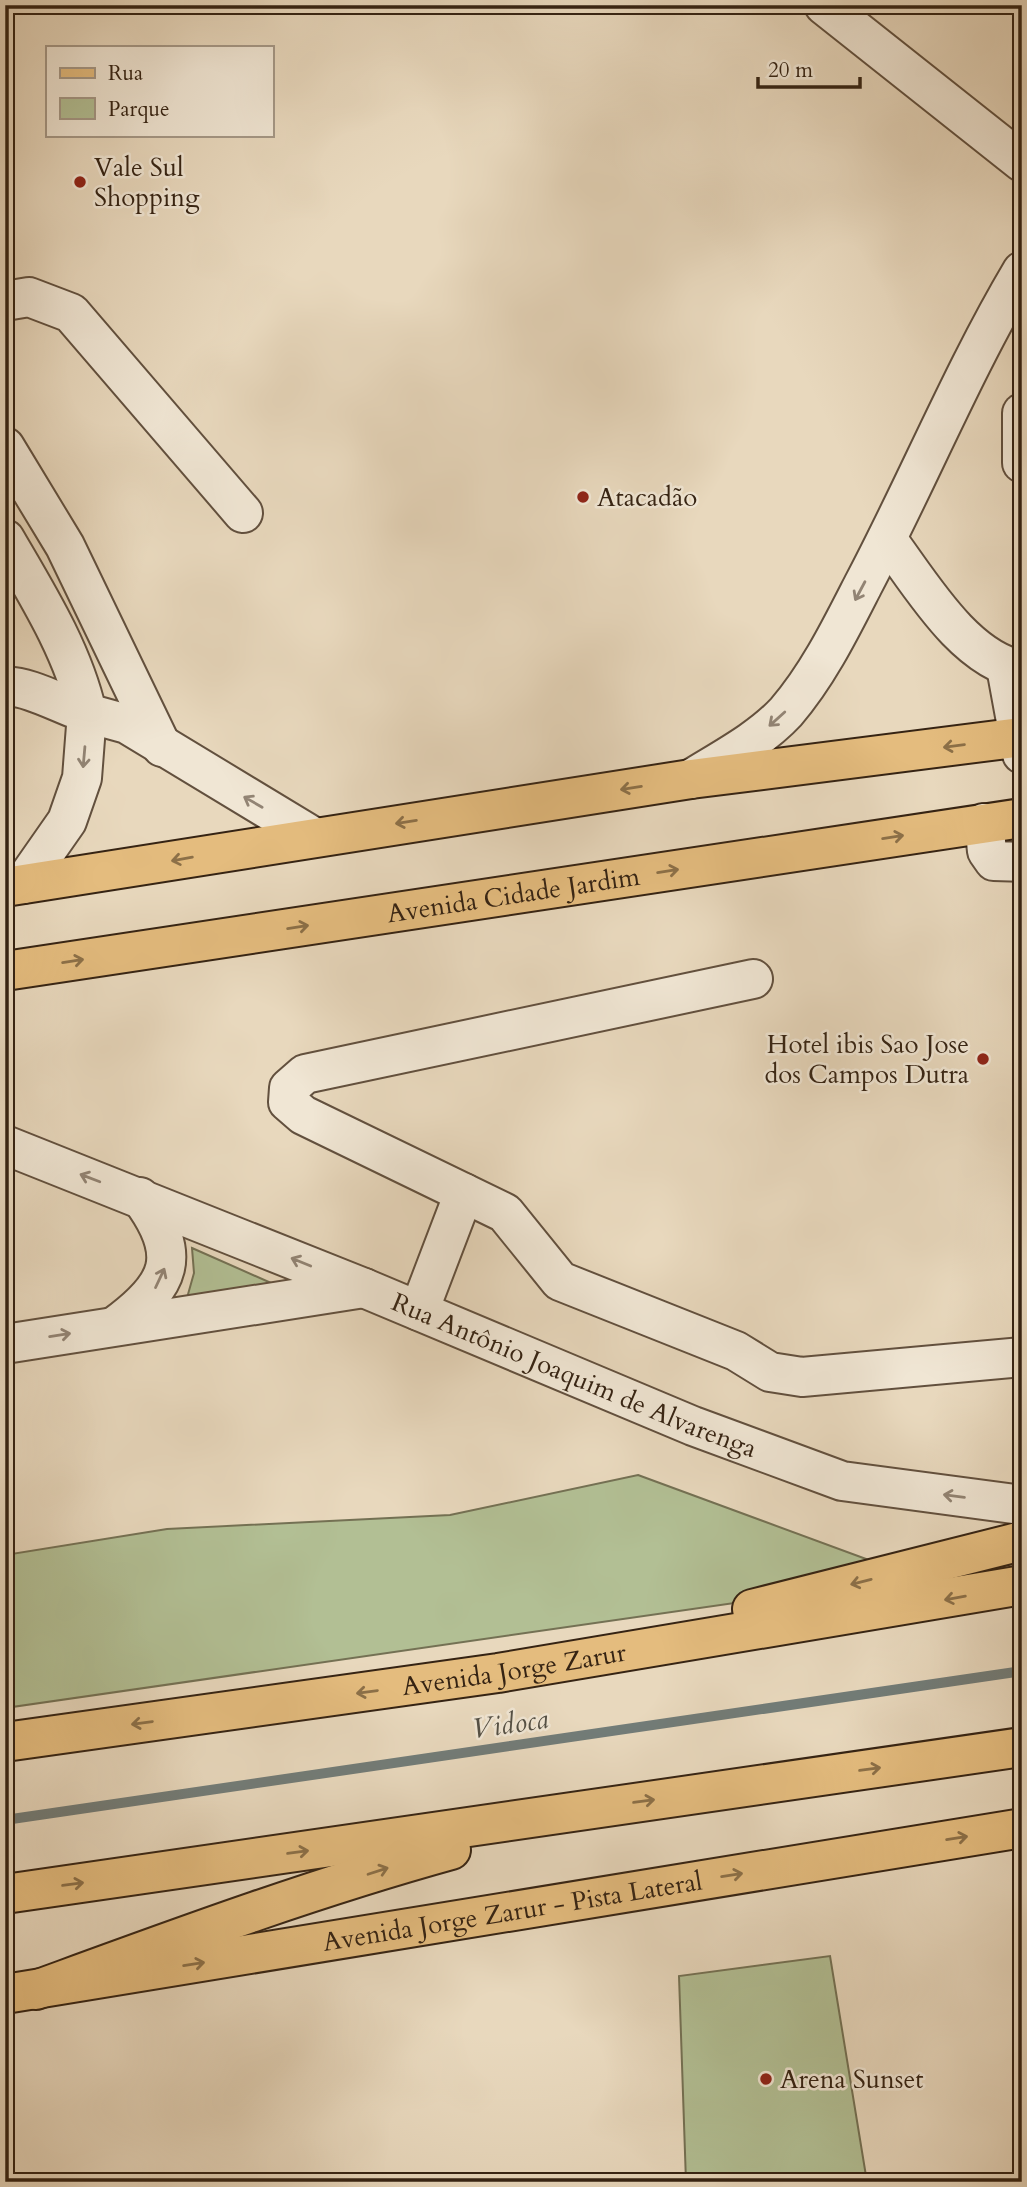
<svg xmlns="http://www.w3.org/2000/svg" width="1027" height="2187" viewBox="0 0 1027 2187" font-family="Cardo,serif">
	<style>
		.green { fill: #b2bf94; stroke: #747154; stroke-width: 2 }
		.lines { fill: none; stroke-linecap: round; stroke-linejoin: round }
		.stream { stroke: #727c78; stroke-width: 10 }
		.minor-casing { stroke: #62503e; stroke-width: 42 }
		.major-casing { stroke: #352313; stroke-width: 42 }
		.highway-casing { stroke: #352313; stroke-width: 42 }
		.minor { stroke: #f0e6d4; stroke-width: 38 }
		.major { stroke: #e4bc7e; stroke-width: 38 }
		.highway { stroke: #e4bc7e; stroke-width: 38 }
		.oneway { stroke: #928474 }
		.oneway2 { stroke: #8c7048 }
		.poi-dot { fill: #8f2418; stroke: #f0e6d4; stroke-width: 2.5 }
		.labels { text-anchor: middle; stroke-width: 5; stroke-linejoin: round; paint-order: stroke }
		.poi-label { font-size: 26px; fill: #352313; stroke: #f0e6d4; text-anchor: start }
		.street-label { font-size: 26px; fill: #352313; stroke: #f0e6d4 }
		.water-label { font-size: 28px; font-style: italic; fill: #545045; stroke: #f0e6d4 }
	</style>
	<rect width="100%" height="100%" fill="#e8d8bd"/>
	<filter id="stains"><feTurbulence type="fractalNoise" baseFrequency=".00286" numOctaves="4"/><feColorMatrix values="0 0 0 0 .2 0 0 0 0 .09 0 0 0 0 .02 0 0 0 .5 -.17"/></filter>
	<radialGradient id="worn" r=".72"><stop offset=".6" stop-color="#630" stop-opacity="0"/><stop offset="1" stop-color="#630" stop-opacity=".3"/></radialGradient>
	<path class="green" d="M 192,1248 L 287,1290 L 185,1305 L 194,1273 Z
		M 638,1475 L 915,1577 L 5,1708 L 5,1555 L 167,1529 L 450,1515 Z
		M 830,1956 L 867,2182 L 686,2182 L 679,1976 Z"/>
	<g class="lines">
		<path class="stream" d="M 5,1820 L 1022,1671"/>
		<defs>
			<g id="minor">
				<path d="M 824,5 L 1022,162"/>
				<path d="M 5,301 L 29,297 L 71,313 L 243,513"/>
				<path d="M 1022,413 L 1022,463"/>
				<path d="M 5,447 L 65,546 L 162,747"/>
				<path d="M 5,539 C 37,594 73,651 87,713 L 127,724 L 312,836"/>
				<path d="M 887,539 C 920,583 964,660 1022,670"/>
				<path d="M 1006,667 L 1022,754"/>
				<path d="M 5,687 C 29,685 63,706 87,713 L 82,778 L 67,821 L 23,884"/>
				<path d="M 691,779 C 723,759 760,740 786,712 C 818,675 841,628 863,585 C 918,481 962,372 1022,271"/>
				<path d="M 984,823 L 987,851 L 994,861 L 1022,862"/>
				<path d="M 753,979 L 305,1074 L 289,1088 L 288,1102 L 303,1115 L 505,1213 L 560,1281 L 736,1351 L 770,1372 L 802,1377 L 1022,1357"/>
				<path id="s1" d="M 5,1145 L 364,1288 L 693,1426 L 842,1481 L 1022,1505"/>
				<path d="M 419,1311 L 464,1193"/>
				<path d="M 115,1326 C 171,1285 184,1256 140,1197"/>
				<path d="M 5,1344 L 364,1288"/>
			</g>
			<g id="major">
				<path d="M 5,887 L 691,779 L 1022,737"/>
				<path id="s2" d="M 5,971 L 1022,818"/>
				<path id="s3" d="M 5,1994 L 1022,1828"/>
			</g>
			<g id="highway">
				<path d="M 752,1609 L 1022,1541"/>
				<path id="s4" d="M 5,1742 L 498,1673 L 1022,1585"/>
				<path d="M 5,1894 L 1022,1747"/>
				<path d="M 36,1990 C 173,1940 310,1889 451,1850"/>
			</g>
		</defs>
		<use href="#minor" class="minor-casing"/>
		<use href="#major" class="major-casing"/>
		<use href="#highway" class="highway-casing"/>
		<use href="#minor" class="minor"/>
		<use href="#major" class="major"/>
		<use href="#highway" class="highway"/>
	</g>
	<defs><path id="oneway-shaft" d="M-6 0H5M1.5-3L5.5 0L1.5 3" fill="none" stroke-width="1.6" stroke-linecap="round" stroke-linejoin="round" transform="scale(1.75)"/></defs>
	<g class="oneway">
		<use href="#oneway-shaft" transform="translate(860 591) rotate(118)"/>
		<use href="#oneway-shaft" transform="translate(777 719) rotate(138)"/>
		<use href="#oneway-shaft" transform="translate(84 757) rotate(95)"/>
		<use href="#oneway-shaft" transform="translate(253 802) rotate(-150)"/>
		<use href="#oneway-shaft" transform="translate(90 1178) rotate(-159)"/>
		<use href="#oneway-shaft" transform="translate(301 1262) rotate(-158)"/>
		<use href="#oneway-shaft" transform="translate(160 1278) rotate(-65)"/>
		<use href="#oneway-shaft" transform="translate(60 1335) rotate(-9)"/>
		<use href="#oneway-shaft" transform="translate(954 1496) rotate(-173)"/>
	</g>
	<g class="oneway2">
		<use href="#oneway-shaft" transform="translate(954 746) rotate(173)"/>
		<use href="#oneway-shaft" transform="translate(631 788) rotate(171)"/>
		<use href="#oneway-shaft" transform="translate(406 822) rotate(171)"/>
		<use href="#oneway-shaft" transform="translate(893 837) rotate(-9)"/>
		<use href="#oneway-shaft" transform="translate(182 859) rotate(170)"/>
		<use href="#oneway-shaft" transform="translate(668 871) rotate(-9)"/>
		<use href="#oneway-shaft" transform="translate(298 927) rotate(-9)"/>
		<use href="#oneway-shaft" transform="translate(73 961) rotate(-9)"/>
		<use href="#oneway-shaft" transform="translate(861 1582) rotate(166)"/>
		<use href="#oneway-shaft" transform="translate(955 1598) rotate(170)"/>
		<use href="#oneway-shaft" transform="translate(367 1692) rotate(172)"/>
		<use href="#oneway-shaft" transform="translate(142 1723) rotate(172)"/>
		<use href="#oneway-shaft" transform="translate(870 1769) rotate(-8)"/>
		<use href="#oneway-shaft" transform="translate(644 1801) rotate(-8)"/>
		<use href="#oneway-shaft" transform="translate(957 1838) rotate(-9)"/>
		<use href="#oneway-shaft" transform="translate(298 1852) rotate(-8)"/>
		<use href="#oneway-shaft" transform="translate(378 1871) rotate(-18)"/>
		<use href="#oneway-shaft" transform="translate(732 1875) rotate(-9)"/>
		<use href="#oneway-shaft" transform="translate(73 1884) rotate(-8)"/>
		<use href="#oneway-shaft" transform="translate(194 1964) rotate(-9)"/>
	</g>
	<g class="poi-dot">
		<circle cx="80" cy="182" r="7"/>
		<circle cx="583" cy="497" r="7"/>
		<circle cx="983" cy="1059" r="7"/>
		<circle cx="766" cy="2079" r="7"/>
	</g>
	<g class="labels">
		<g class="poi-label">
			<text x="94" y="176">Vale Sul<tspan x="94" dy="30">Shopping</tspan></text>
			<text x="597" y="506">Atacadão</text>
			<text x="969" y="1053" text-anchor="end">Hotel ibis Sao Jose<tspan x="969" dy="30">dos Campos Dutra</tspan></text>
			<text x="780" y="2088">Arena Sunset</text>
		</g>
		<g class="street-label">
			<text dy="9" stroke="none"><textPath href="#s2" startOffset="514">Avenida Cidade Jardim</textPath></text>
			<text dy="9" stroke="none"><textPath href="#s1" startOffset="614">Rua Antônio Joaquim de Alvarenga</textPath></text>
			<text dy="9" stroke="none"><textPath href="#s4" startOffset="514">Avenida Jorge Zarur</textPath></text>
			<text dy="9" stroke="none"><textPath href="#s3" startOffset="514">Avenida Jorge Zarur - Pista Lateral</textPath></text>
		</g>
		<g class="water-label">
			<text transform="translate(510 1723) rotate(-8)" y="10">Vidoca</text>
		</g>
	</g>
	<rect width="1027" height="2187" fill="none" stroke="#e8d8bd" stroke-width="28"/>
	<rect x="7" y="7" width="1013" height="2173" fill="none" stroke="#352313" stroke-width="3.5"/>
	<rect x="14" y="14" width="999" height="2159" fill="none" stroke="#352313" stroke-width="2"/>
	<rect x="46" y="46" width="228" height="91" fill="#f0e6d4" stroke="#a59887" stroke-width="2"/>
	<rect x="60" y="68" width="35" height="10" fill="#e4bc7e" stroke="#a59887" stroke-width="2"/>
	<text x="108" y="80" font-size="21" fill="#352313">Rua</text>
	<rect x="60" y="98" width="35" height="21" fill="#b2bf94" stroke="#a59887" stroke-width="2"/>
	<text x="108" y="116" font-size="21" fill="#352313">Parque</text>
	<path d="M758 77v10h102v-10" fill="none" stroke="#352313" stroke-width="3.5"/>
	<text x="768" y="77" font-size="21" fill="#352313" stroke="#f0e6d4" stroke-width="5" paint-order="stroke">20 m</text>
	<rect width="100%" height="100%" filter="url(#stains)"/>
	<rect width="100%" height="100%" fill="url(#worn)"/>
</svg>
